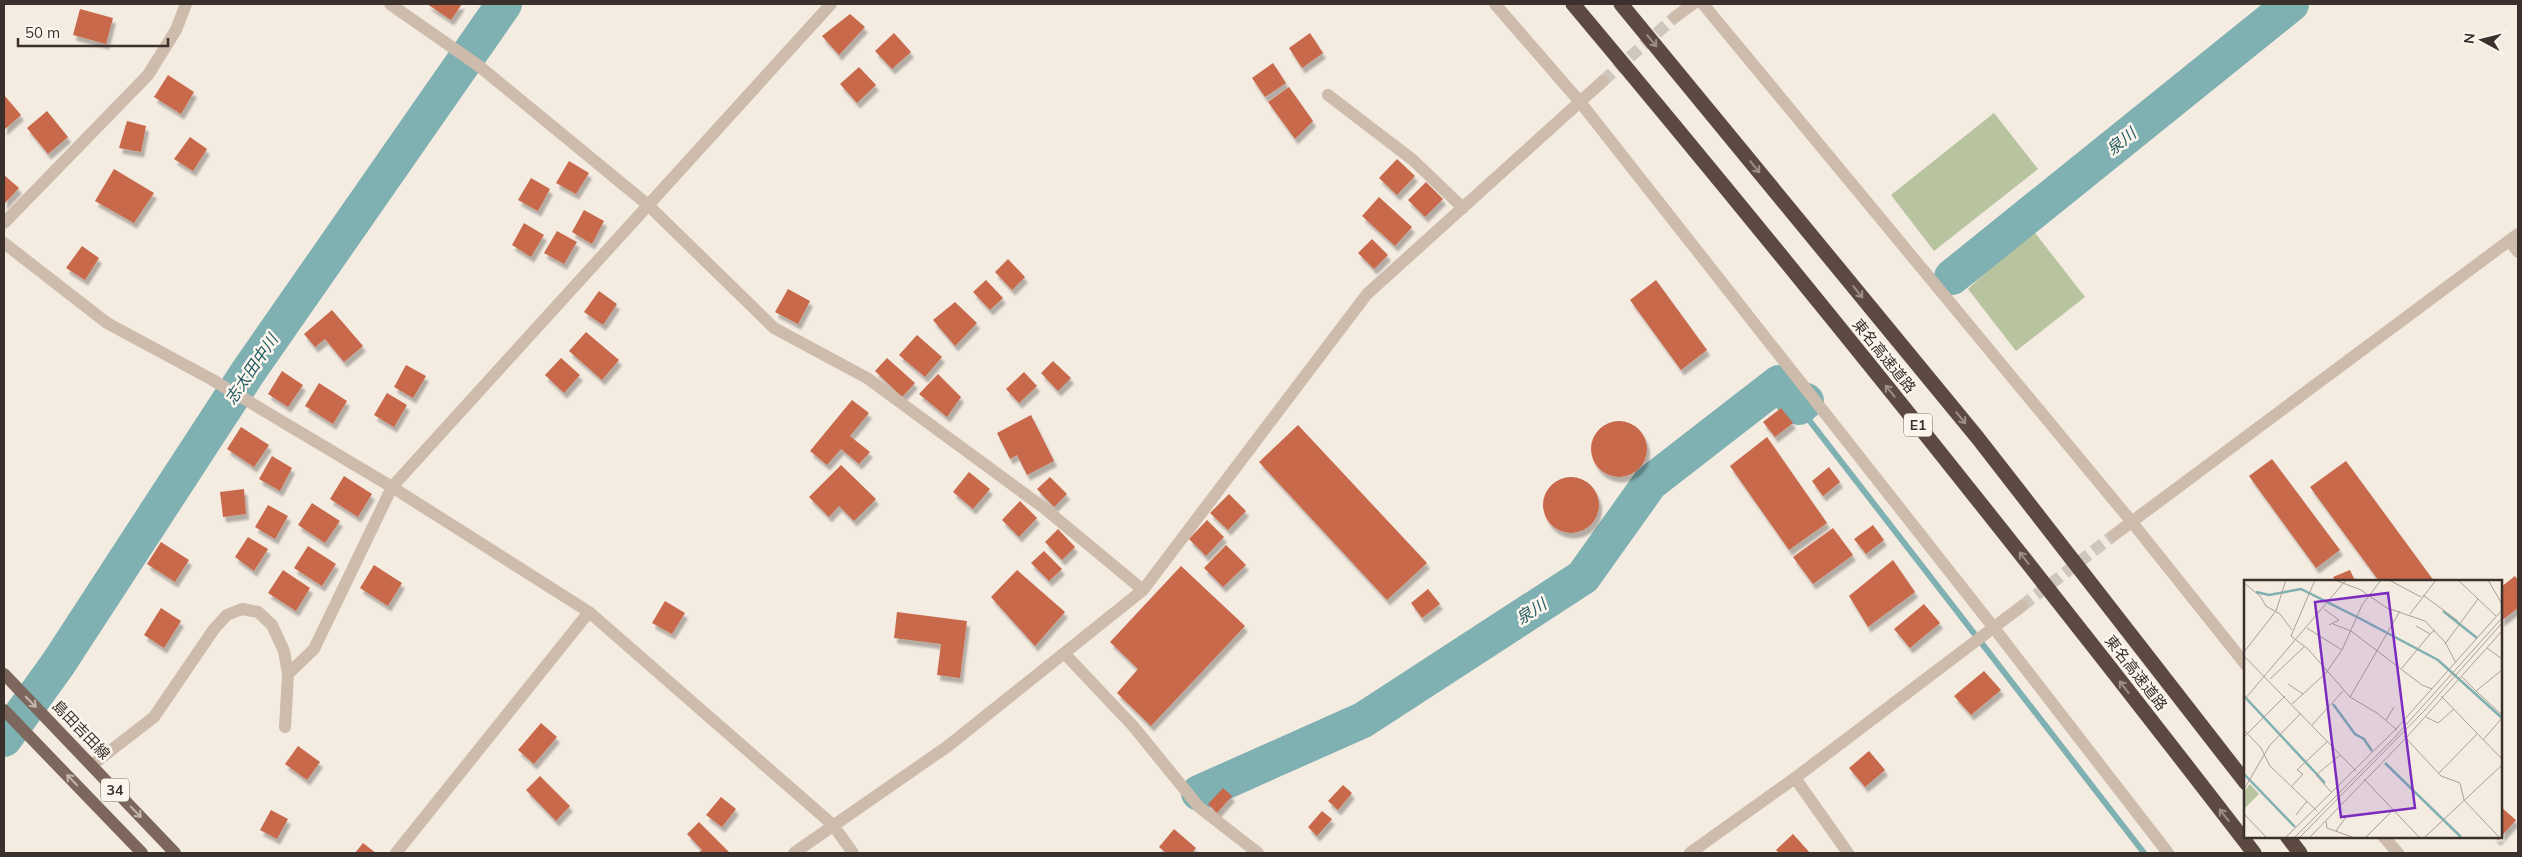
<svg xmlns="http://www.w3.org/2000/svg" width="2522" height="857" viewBox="0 0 2522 857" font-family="Mulish,'Noto Sans JP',sans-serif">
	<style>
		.green { fill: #b8c4a0 }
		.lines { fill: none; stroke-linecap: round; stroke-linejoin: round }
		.stream { stroke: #7fb0b2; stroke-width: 6 }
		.river { stroke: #7fb0b2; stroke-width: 36 }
		.building { fill: #c8694b; filter: url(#shadow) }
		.minor-tunnel { stroke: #cfc6bd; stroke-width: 12; stroke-dasharray: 12 6; stroke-linecap: butt }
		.minor { stroke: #cdbbac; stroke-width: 12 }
		.major { stroke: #7d675c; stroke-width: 12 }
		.highway { stroke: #5c4a42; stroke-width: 15 }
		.oneway { stroke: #9c8e87 }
		.oneway2 { stroke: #c2b5ac }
		.labels { text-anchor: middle; stroke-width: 5; stroke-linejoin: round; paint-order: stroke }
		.shield { fill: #fbf5ee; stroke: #756b66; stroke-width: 1 }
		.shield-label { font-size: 14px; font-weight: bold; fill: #3b302b }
		.street-label { font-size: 15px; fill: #3b302b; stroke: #fbf5ee }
		.water-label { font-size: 16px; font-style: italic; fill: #1f5a5e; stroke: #fbf5ee }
		.inset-river { fill: none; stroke: #7fb0b2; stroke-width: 2.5 }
		.inset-road { fill: none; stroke: #aaa098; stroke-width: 1 }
		.view { fill: #7b2cbf; fill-opacity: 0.15; stroke: #7b2cbf; stroke-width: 2.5 }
		.inset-edge { fill: none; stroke: #3b302b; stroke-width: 2.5 }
	</style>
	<defs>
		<filter id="shadow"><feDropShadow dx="3" dy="5.5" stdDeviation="1" flood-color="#0004"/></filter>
	</defs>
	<rect width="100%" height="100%" fill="#f4ebe1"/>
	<path class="green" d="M 1994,113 L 2038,169 L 1934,251 L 1891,195 Z
		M 2032,229 L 2085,297 L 2016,351 L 1968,289 Z"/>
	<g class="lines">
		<path class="stream" d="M 1799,407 L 2144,853"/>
		<path class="river" d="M 1952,277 L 2291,4
			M 4,739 L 58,664 L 248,372 L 504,4
			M 1199,793 L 1363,720 L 1583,577 L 1650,483 L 1779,383 L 1799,407 L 1806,401"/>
	</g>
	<path class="building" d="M 427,4 L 462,4 L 451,20 Z
		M 80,9 L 113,18 L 106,44 L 73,35 Z
		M 850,14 L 865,27 L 839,55 L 822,36 Z
		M 894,33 L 911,52 L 892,69 L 875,51 Z
		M 1310,33 L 1323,53 L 1302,68 L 1289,48 Z
		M 1273,63 L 1286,83 L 1265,97 L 1252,78 Z
		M 859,67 L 876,85 L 857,103 L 840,84 Z
		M 168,75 L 194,92 L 181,114 L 154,97 Z
		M 1289,87 L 1313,121 L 1295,139 L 1268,102 Z
		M 4,95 L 21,115 L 4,130 Z
		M 47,111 L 68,137 L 48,154 L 27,128 Z
		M 127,121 L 146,126 L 141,152 L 119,148 Z
		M 190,137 L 207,149 L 193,171 L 174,159 Z
		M 1397,159 L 1415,176 L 1397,195 L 1379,178 Z
		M 569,161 L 589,173 L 576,194 L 556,183 Z
		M 114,169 L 154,193 L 134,223 L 95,201 Z
		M 4,175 L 19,188 L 4,204 Z
		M 531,178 L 550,189 L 538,211 L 518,200 Z
		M 1426,182 L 1443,199 L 1425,217 L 1408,200 Z
		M 1379,197 L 1412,227 L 1395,246 L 1362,216 Z
		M 584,210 L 604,221 L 592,244 L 572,232 Z
		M 524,223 L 544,235 L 531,257 L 512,245 Z
		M 557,231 L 577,242 L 564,264 L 544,253 Z
		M 1372,239 L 1388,255 L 1374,269 L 1358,253 Z
		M 82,246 L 99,258 L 85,280 L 66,268 Z
		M 1008,259 L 1025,277 L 1012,290 L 995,272 Z
		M 986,280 L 1003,298 L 990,310 L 973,292 Z
		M 1656,280 L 1707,350 L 1681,370 L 1630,300 Z
		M 788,289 L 810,301 L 798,324 L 775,312 Z
		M 599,291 L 617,304 L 603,325 L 584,312 Z
		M 955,302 L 977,323 L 955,346 L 933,320 Z
		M 332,310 L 363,346 L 344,362 L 325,339 L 315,347 L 304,334 Z
		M 586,332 L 619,360 L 602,380 L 569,351 Z
		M 917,335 L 942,357 L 925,377 L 899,355 Z
		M 561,358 L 580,375 L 564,393 L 545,375 Z
		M 887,358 L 915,383 L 902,397 L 875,371 Z
		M 1053,361 L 1071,378 L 1058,391 L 1041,373 Z
		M 406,365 L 426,376 L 413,398 L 394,387 Z
		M 282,371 L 303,385 L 288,407 L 268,394 Z
		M 1024,372 L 1037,386 L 1019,403 L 1006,389 Z
		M 938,374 L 961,397 L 947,417 L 919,394 Z
		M 319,383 L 347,401 L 333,424 L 305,406 Z
		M 387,393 L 407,405 L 394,427 L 374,415 Z
		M 852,400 L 869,413 L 850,436 L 870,452 L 859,464 L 841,449 L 827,465 L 810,451 Z
		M 1781,408 L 1793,423 L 1775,437 L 1763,422 Z
		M 1031,415 L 1054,461 L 1027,475 L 1017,455 L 1010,459 L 997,433 Z
		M1591 449a28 28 0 1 1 56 0a28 28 0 1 1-56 0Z
		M 1298,425 L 1427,563 L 1387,600 L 1259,462 Z
		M 241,427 L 269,445 L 254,467 L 227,449 Z
		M 1767,437 L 1827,523 L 1789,550 L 1730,466 Z
		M 272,456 L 292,468 L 280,491 L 259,479 Z
		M 2272,459 L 2340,550 L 2316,568 L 2249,476 Z
		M 2346,461 L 2434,581 L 2379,581 L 2310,487 Z
		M 841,465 L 876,499 L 854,521 L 839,506 L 829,517 L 809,497 Z
		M 1829,467 L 1840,482 L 1823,496 L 1812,481 Z
		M 969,472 L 990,489 L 973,509 L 953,492 Z
		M 344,476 L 372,494 L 358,517 L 330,499 Z
		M 1050,477 L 1067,494 L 1054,507 L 1037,489 Z
		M1543 505a28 28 0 1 1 56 0a28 28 0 1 1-56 0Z
		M 244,489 L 246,514 L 223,517 L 220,492 Z
		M 1229,494 L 1246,511 L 1228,530 L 1210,513 Z
		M 1020,501 L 1037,518 L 1019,537 L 1002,520 Z
		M 312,503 L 340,521 L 325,543 L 298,525 Z
		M 268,505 L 288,516 L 275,539 L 255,527 Z
		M 1207,520 L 1224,537 L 1206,556 L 1189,539 Z
		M 1873,525 L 1884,540 L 1866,554 L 1854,539 Z
		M 1833,528 L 1853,555 L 1813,584 L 1793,557 Z
		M 1058,529 L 1075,547 L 1062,560 L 1045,542 Z
		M 248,537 L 268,549 L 254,571 L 235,557 Z
		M 161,542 L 189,560 L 175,582 L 147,564 Z
		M 1226,545 L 1246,565 L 1223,587 L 1204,568 Z
		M 308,546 L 336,564 L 322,586 L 294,568 Z
		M 1044,551 L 1062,569 L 1049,581 L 1031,563 Z
		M 1893,560 L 1915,592 L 1868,627 L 1849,596 Z
		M 374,565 L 402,583 L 388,606 L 360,588 Z
		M 1181,566 L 1245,626 L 1151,726 L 1117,693 L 1138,669 L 1110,642 Z
		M 283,570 L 310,588 L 296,611 L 268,593 Z
		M 1017,570 L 1065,612 L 1035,646 L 991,597 Z
		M 2350,570 L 2355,581 L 2335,581 L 2333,577 Z
		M 2515,576 L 2518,580 L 2518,608 L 2501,621 L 2501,587 Z
		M 1428,589 L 1440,604 L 1422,618 L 1411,603 Z
		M 665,601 L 685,613 L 672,634 L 652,623 Z
		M 1924,604 L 1940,623 L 1910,648 L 1894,629 Z
		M 161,608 L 181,621 L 164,648 L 144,635 Z
		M 897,612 L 967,621 L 960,678 L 937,675 L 941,644 L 894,638 Z
		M 1984,671 L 2001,690 L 1971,715 L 1954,696 Z
		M 541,723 L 557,737 L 534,764 L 518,750 Z
		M 298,746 L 320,762 L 307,780 L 285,764 Z
		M 1869,751 L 1885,770 L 1865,787 L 1849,768 Z
		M 540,776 L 570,806 L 556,821 L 526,790 Z
		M 1343,785 L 1352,793 L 1338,810 L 1328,801 Z
		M 1223,788 L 1232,796 L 1217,813 L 1208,804 Z
		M 721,797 L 736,809 L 722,827 L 706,815 Z
		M 2501,807 L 2516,820 L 2498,840 L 2493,836 L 2501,836 Z
		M 271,810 L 288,819 L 277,839 L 260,830 Z
		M 1322,811 L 1332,819 L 1317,836 L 1308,827 Z
		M 699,822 L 730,853 L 698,853 L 702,850 L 687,834 Z
		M 1174,829 L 1196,848 L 1192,853 L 1166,853 L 1159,847 Z
		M 1793,834 L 1810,853 L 1779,853 L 1776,850 Z
		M 363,843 L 376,853 L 355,853 Z"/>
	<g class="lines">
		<path class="minor-tunnel" d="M 1603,81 L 1675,17
			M 2022,606 L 2114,535"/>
		<path class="minor" d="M 390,4 L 479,66 L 648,205 L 774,328 L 867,378 L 1044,508 L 1143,590
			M 1495,4 L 1580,102 L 1994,628 L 2168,853
			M 1703,4 L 2131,521 L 2246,665
			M 1675,17 L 1693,4
			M 1328,95 L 1413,160 L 1463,208
			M 4,223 L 148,75 L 176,30 L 186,4
			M 2510,241 L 2518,252
			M 4,243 L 107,323 L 211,379 L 392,487 L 589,612 L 833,825 L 853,853
			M 2114,535 L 2518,234
			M 1064,653 L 1133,726 L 1199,807 L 1258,853
			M 288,674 L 314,649 L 392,487 L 831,4
			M 92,765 L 154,717 L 214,629 L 227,615 L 242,609 L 258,612 L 272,625 L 284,651 L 288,674 L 285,727
			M 1795,778 L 1848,853
			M 2383,836 L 2398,853
			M 396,853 L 589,612
			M 794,853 L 948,746 L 1143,590 L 1367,294 L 1603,81
			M 1690,853 L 1795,778 L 2022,606"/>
		<path class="major" d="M 4,674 L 175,853
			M 4,710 L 142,853"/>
		<path class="highway" d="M 1573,4 C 1806,282 2033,566 2254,853
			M 1621,4 L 1977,437 L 2246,783
			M 2287,836 L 2300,853"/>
	</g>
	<defs><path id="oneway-shaft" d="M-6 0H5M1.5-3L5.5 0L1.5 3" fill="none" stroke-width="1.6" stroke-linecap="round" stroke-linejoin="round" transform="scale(1.25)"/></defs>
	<g class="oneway">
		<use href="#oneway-shaft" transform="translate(1652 41) rotate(51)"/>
		<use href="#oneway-shaft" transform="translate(1755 167) rotate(51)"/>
		<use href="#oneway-shaft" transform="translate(1858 292) rotate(51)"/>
		<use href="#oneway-shaft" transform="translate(1890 391) rotate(-129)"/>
		<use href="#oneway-shaft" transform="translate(1961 418) rotate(51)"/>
		<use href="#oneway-shaft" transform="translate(2024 558) rotate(-128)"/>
		<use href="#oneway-shaft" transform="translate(2124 687) rotate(-128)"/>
		<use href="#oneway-shaft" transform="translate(2224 815) rotate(-128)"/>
	</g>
	<g class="oneway2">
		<use href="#oneway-shaft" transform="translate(31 702) rotate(45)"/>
		<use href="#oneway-shaft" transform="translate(72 780) rotate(-134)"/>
		<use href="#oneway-shaft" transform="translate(136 812) rotate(46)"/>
	</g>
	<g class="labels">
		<g class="shield">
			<rect x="1904" y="413.5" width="28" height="23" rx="4"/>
			<rect x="101" y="778.5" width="28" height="23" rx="4"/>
		</g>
		<g class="shield-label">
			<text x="1918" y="430">E1</text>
			<text x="115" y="795">34</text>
		</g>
		<g class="street-label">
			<text transform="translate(1884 356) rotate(51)" y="5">東名高速道路</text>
			<text transform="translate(2136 673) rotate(52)" y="5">東名高速道路</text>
			<text transform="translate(81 730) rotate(46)" y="5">島田吉田線</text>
		</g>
		<g class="water-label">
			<text transform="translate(2121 141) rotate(-39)" y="6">泉川</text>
			<text transform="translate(251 369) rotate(-56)" y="6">志太田中川</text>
			<text transform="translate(1531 611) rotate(-33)" y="6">泉川</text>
		</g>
	</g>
	<g transform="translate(2244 580)">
		<rect width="258" height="258" fill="#f4ebe1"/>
		<path d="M 6,204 L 15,214 L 0,229 L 0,212 Z" fill="#b8c4a0"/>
		<path class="inset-river" d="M 12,12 L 25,15 L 57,9 L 115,38 L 194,80 L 258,138M 199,31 L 233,58M 0,116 L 81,203M 89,124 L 111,154 L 120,159 L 128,171M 141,183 L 217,257M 0,194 L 51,247"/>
		<path class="inset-road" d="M 71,0 L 47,56 L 64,69 L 106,117 L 133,133 L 153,150M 91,0 L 117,10 L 143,28 L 181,41 L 201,62 L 212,83M 145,0 L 177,17M 214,0 L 252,36M 244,0 L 258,24M 0,3 L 16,16 L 22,26 L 36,34 L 48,50M 179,15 L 214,41M 80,29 L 95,40 L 85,45M 166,34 L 192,0M 89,44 L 107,51 L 178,105 L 188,109M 172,46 L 186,54 L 191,50M 63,48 L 98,70M 201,64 L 234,19M 243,68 L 258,79M 0,72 L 32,31 L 42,0M 0,76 L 112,191M 158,88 L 186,54M 258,90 L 232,111 L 258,135M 218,97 L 232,111M 26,99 L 61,66M 44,104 L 59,114M 197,116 L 258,179M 106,117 L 156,31M 0,120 L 102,0M 48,124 L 82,93 L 98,70 L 118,25 L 137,0M 182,137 L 194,143 L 210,129M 142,140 L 150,127M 68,145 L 99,111M 0,150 L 17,168 L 26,186 L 73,231M 160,156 L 197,196 L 216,203 L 220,220 L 255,257M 0,157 L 41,116M 239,160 L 258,138M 195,193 L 233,154M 120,199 L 175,257M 48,206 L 59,194 L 53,190 L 84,161M 0,209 L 26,165 L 57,133M 88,213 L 72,195 L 96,175M 0,234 L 22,257M 52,235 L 63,221M 82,241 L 83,248 L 108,257M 92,251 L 102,237M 42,257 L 152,149 L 258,30M 51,257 L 151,157 L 258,38M 56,257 L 181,130 L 258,43M 66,257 L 162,158 L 258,51M 122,257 L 149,230M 181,257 L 258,185"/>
		<path class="view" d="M 144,13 L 171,228 L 97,237 L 71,22 Z"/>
		<rect width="258" height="258" class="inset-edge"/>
	</g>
	<rect width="2522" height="857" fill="none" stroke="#3b302b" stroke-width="10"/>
	<g transform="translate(2482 40) rotate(277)" stroke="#fbf5ee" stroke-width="4" paint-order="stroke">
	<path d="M0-4L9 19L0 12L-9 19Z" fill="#3b302b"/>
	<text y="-8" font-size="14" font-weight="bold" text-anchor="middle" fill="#3b302b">N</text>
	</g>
	<path d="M18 38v8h150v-8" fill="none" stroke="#3b302b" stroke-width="2.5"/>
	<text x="25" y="38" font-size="15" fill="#3b302b" stroke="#fbf5ee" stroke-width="4" paint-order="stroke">50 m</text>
</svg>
